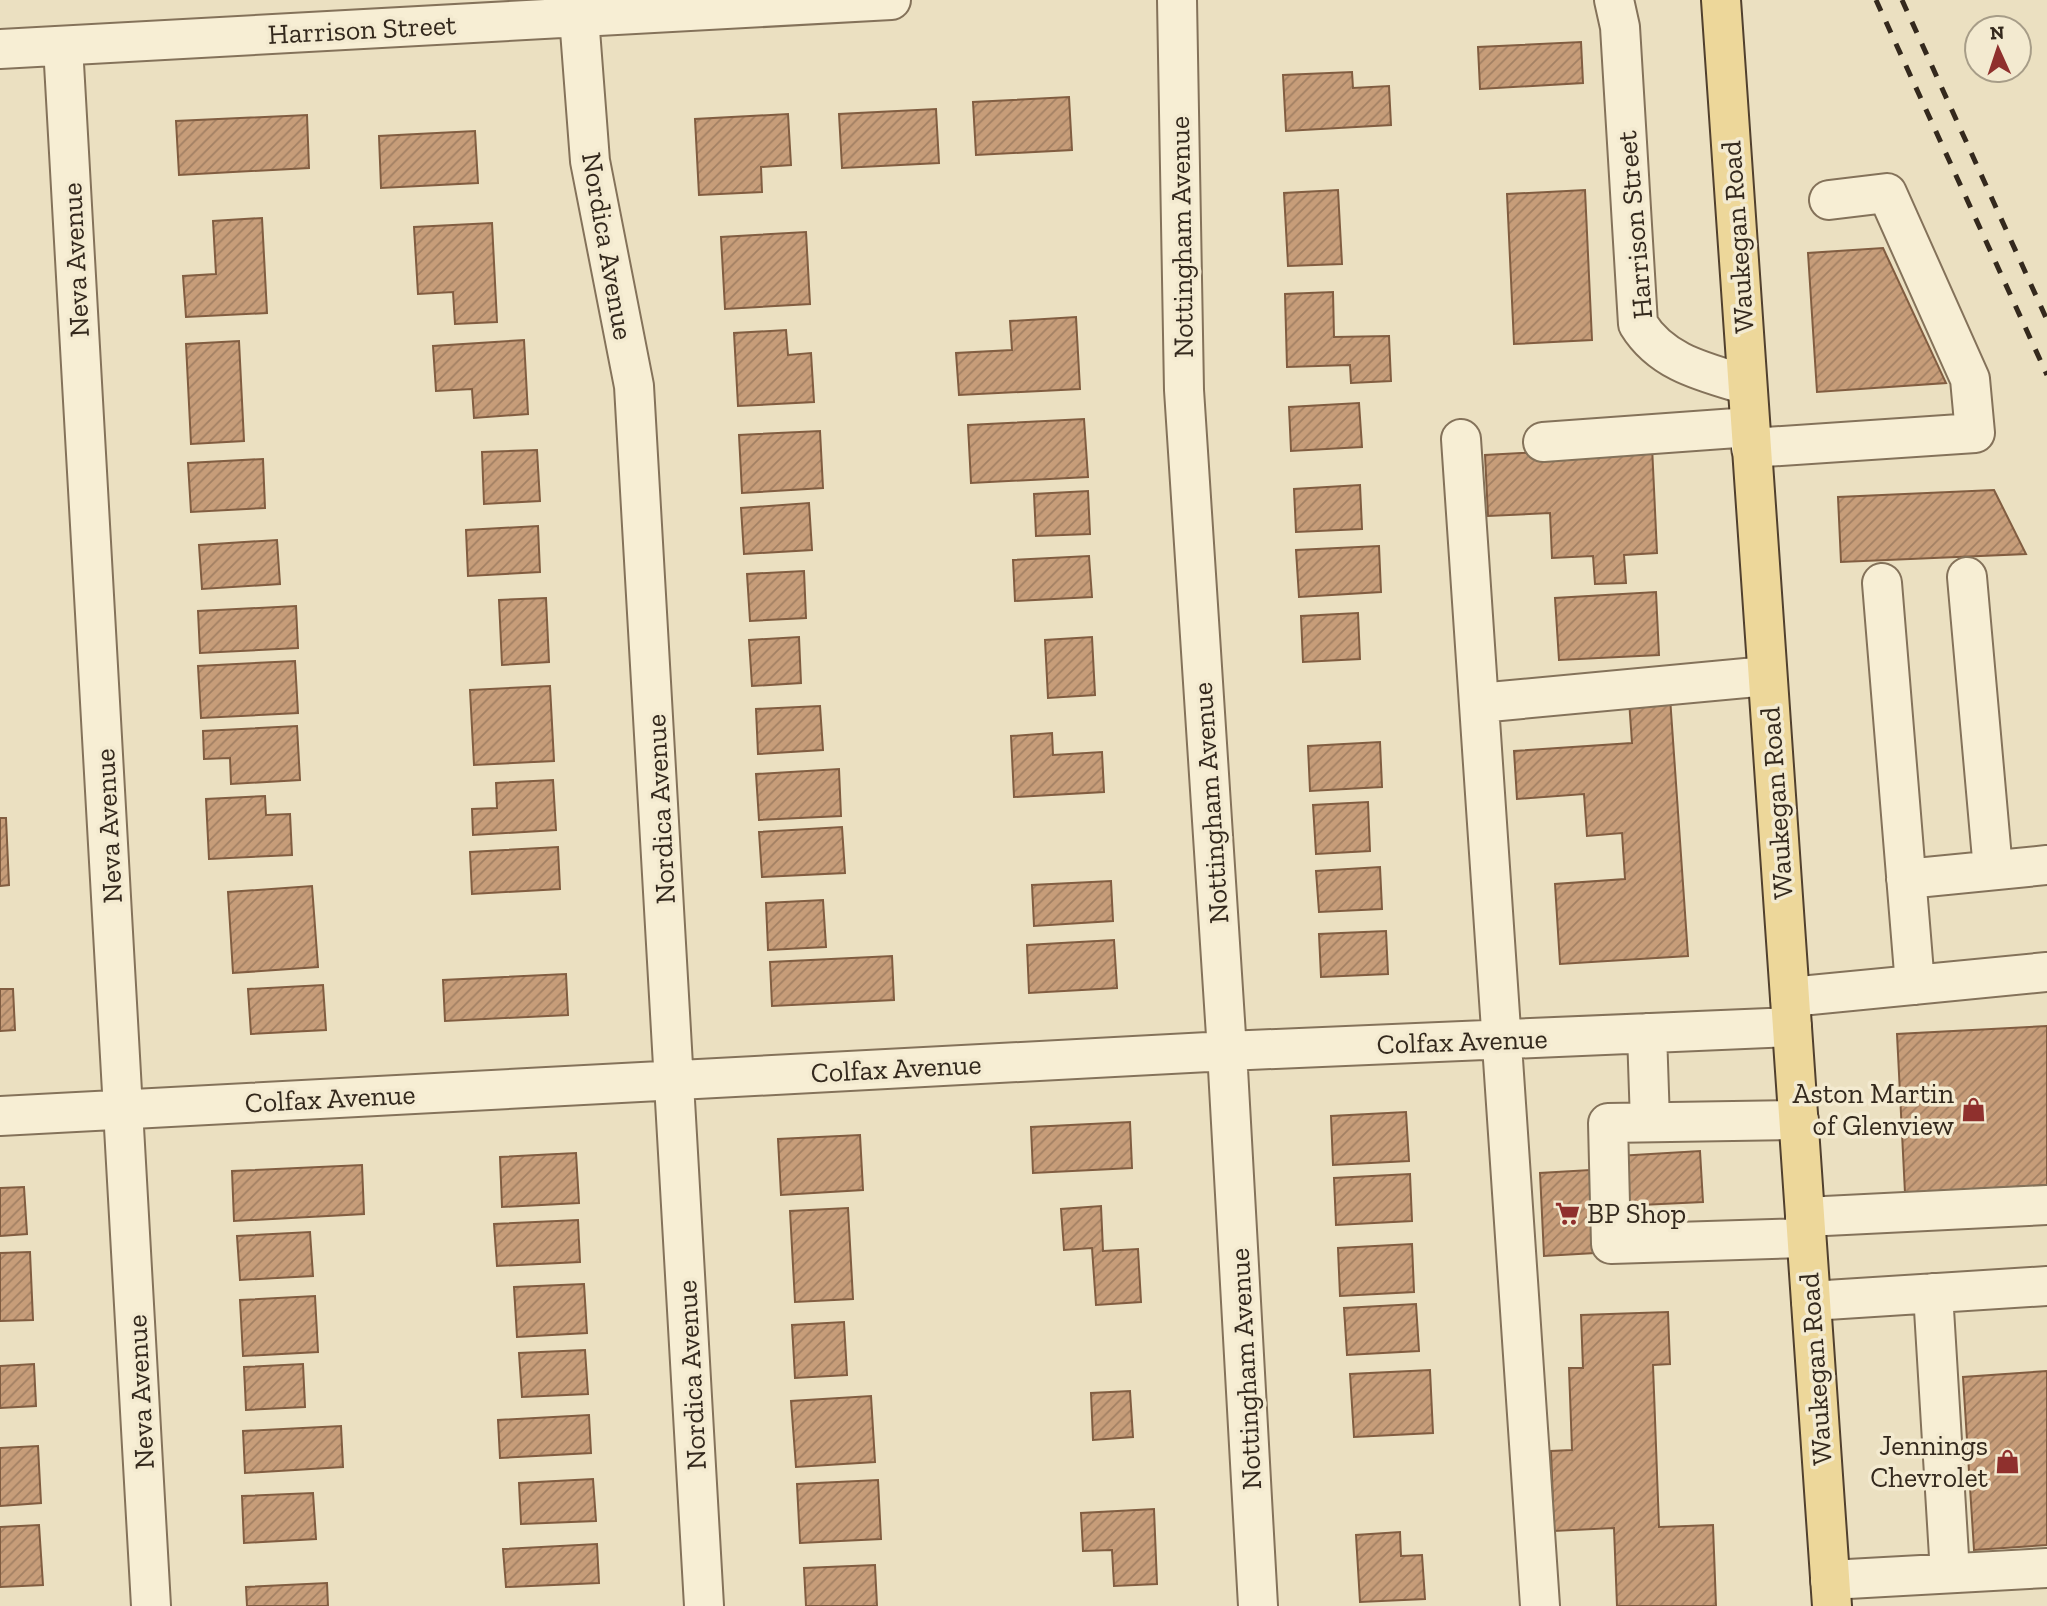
<svg xmlns="http://www.w3.org/2000/svg" width="2047" height="1606" viewBox="0 0 2047 1606" font-family="'Zilla Slab',serif">
	<style>
		.building { fill: url(#building-hatch); stroke: #815d41; stroke-width: 2 }
		.lines { fill: none; stroke-linecap: round; stroke-linejoin: round }
		.minor-casing { stroke: #84725a; stroke-width: 42 }
		.major-casing { stroke: #51402e; stroke-width: 42 }
		.minor { stroke: #f7eed4; stroke-width: 38 }
		.major { stroke: #edd79a; stroke-width: 38 }
		.rail { stroke: #34291d; stroke-width: 5; stroke-dasharray: 12 12; stroke-linecap: butt }
		.labels { text-anchor: middle; stroke-width: 7; stroke-linejoin: round; paint-order: stroke }
		.street-label { font-size: 28px; fill: #34291d; stroke: #f3ead0 }
		.poi-label { font-size: 28px; fill: #34291d; stroke: #f3ead0; text-anchor: end }
	</style>
	<defs>
		<pattern id="building-hatch" width="6" height="6" patternUnits="userSpaceOnUse" patternTransform="scale(1.75)"><rect width="6" height="6" fill="#c79d79"/><path d="M-1 1l2-2M0 6l6-6M5 7l2-2" fill="none" stroke="#a28063"/></pattern>
	</defs>
	<rect width="100%" height="100%" fill="#ebe0c1"/>
	<path class="building" d="M 1581,42 L 1583,83 L 1480,89 L 1478,47 Z
		M 1352,72 L 1353,88 L 1389,86 L 1391,125 L 1286,131 L 1283,75 Z
		M 1069,97 L 1072,150 L 976,155 L 973,102 Z
		M 936,109 L 939,163 L 842,168 L 839,114 Z
		M 788,114 L 791,165 L 761,167 L 762,192 L 699,195 L 695,119 Z
		M 307,115 L 309,168 L 179,175 L 176,121 Z
		M 475,131 L 478,183 L 381,188 L 379,136 Z
		M 1338,190 L 1342,264 L 1288,266 L 1284,193 Z
		M 1585,190 L 1592,340 L 1514,344 L 1507,194 Z
		M 262,218 L 267,313 L 186,317 L 183,276 L 216,274 L 213,221 Z
		M 492,223 L 497,322 L 455,324 L 453,292 L 418,294 L 414,227 Z
		M 806,232 L 810,304 L 725,309 L 721,237 Z
		M 1883,248 L 1946,383 L 1817,392 L 1808,253 Z
		M 1333,292 L 1334,337 L 1389,336 L 1391,381 L 1351,383 L 1350,365 L 1287,367 L 1285,294 Z
		M 1076,317 L 1080,389 L 959,395 L 956,353 L 1012,350 L 1010,321 Z
		M 786,330 L 788,355 L 811,353 L 814,402 L 738,406 L 734,333 Z
		M 524,340 L 528,414 L 474,418 L 472,389 L 436,391 L 433,346 Z
		M 239,341 L 244,441 L 191,444 L 186,344 Z
		M 1359,403 L 1362,447 L 1291,451 L 1289,407 Z
		M 1084,419 L 1088,477 L 971,483 L 968,425 Z
		M 820,431 L 823,488 L 742,493 L 739,435 Z
		M 1652,446 L 1657,553 L 1624,555 L 1626,583 L 1595,584 L 1593,556 L 1552,558 L 1550,513 L 1488,516 L 1485,455 Z
		M 537,450 L 540,501 L 484,504 L 482,452 Z
		M 263,459 L 265,508 L 191,512 L 188,463 Z
		M 1360,485 L 1362,529 L 1296,532 L 1294,489 Z
		M 1994,490 L 2026,554 L 1841,562 L 1838,497 Z
		M 1088,491 L 1090,534 L 1036,536 L 1034,494 Z
		M 809,503 L 812,550 L 744,554 L 741,508 Z
		M 538,526 L 540,572 L 468,576 L 466,530 Z
		M 277,540 L 280,584 L 202,589 L 199,545 Z
		M 1379,546 L 1381,592 L 1299,597 L 1296,550 Z
		M 1089,556 L 1092,597 L 1015,601 L 1013,560 Z
		M 804,571 L 806,618 L 750,621 L 747,574 Z
		M 1656,592 L 1659,655 L 1559,660 L 1555,598 Z
		M 546,598 L 549,662 L 502,665 L 499,600 Z
		M 296,606 L 298,648 L 200,653 L 198,611 Z
		M 1358,613 L 1360,659 L 1303,662 L 1301,616 Z
		M 799,637 L 801,683 L 752,686 L 749,640 Z
		M 1092,637 L 1095,695 L 1048,698 L 1045,640 Z
		M 295,661 L 298,713 L 201,718 L 198,666 Z
		M 550,686 L 554,761 L 474,765 L 470,690 Z
		M 1670,697 L 1688,956 L 1560,964 L 1555,884 L 1625,879 L 1622,833 L 1587,836 L 1584,794 L 1517,799 L 1514,751 L 1632,743 L 1629,700 Z
		M 820,706 L 823,750 L 758,754 L 756,709 Z
		M 297,726 L 300,780 L 231,784 L 230,758 L 204,759 L 203,731 Z
		M 1052,733 L 1053,755 L 1102,752 L 1104,792 L 1014,797 L 1011,736 Z
		M 1380,742 L 1382,787 L 1310,791 L 1308,746 Z
		M 839,769 L 841,816 L 759,820 L 756,774 Z
		M 553,780 L 556,830 L 473,835 L 472,809 L 497,808 L 496,783 Z
		M 265,796 L 266,815 L 290,814 L 292,855 L 209,859 L 206,799 Z
		M 1368,802 L 1370,851 L 1316,854 L 1313,805 Z
		M 0,818 L 6,818 L 9,885 L 0,886 Z
		M 842,827 L 845,873 L 762,877 L 759,832 Z
		M 558,847 L 560,889 L 472,894 L 470,852 Z
		M 1380,867 L 1382,909 L 1319,912 L 1316,871 Z
		M 1111,881 L 1113,921 L 1034,926 L 1032,885 Z
		M 312,886 L 318,967 L 233,973 L 228,892 Z
		M 823,900 L 826,947 L 768,950 L 766,903 Z
		M 1386,931 L 1388,974 L 1321,977 L 1319,934 Z
		M 1114,940 L 1117,988 L 1029,993 L 1027,945 Z
		M 892,956 L 894,1000 L 772,1006 L 770,962 Z
		M 566,974 L 568,1015 L 445,1021 L 443,980 Z
		M 323,985 L 326,1030 L 251,1034 L 248,989 Z
		M 0,989 L 13,989 L 15,1030 L 0,1031 Z
		M 2047,1026 L 2047,1185 L 1905,1193 L 1897,1034 Z
		M 1406,1112 L 1409,1161 L 1333,1165 L 1331,1116 Z
		M 1130,1122 L 1132,1168 L 1033,1173 L 1031,1127 Z
		M 860,1135 L 863,1190 L 781,1195 L 778,1139 Z
		M 1700,1151 L 1703,1202 L 1620,1206 L 1618,1156 Z
		M 576,1153 L 579,1203 L 502,1207 L 500,1157 Z
		M 362,1165 L 364,1214 L 234,1221 L 232,1171 Z
		M 1590,1170 L 1595,1253 L 1544,1256 L 1540,1173 Z
		M 1410,1174 L 1412,1221 L 1336,1225 L 1334,1178 Z
		M 24,1187 L 27,1234 L 0,1236 L 0,1188 Z
		M 1101,1206 L 1103,1251 L 1138,1249 L 1141,1302 L 1096,1305 L 1092,1248 L 1064,1250 L 1061,1209 Z
		M 848,1208 L 853,1299 L 795,1302 L 790,1211 Z
		M 578,1220 L 580,1262 L 497,1266 L 494,1224 Z
		M 310,1232 L 313,1276 L 240,1280 L 237,1236 Z
		M 1412,1244 L 1414,1292 L 1340,1296 L 1338,1248 Z
		M 30,1252 L 33,1320 L 0,1321 L 0,1253 Z
		M 584,1284 L 587,1333 L 517,1337 L 514,1287 Z
		M 315,1296 L 318,1352 L 243,1356 L 240,1300 Z
		M 1416,1304 L 1419,1351 L 1347,1355 L 1344,1308 Z
		M 1668,1312 L 1670,1364 L 1653,1365 L 1659,1527 L 1713,1525 L 1716,1606 L 1617,1606 L 1614,1528 L 1554,1531 L 1551,1451 L 1572,1450 L 1569,1368 L 1583,1368 L 1581,1315 Z
		M 844,1322 L 847,1375 L 795,1378 L 792,1325 Z
		M 585,1350 L 588,1394 L 522,1397 L 519,1353 Z
		M 34,1364 L 36,1406 L 0,1408 L 0,1366 Z
		M 303,1364 L 305,1407 L 246,1410 L 244,1367 Z
		M 1430,1370 L 1433,1433 L 1354,1437 L 1350,1374 Z
		M 2047,1371 L 2047,1545 L 1974,1550 L 1963,1377 Z
		M 1130,1391 L 1133,1437 L 1093,1440 L 1091,1393 Z
		M 871,1396 L 875,1462 L 796,1467 L 791,1401 Z
		M 589,1415 L 591,1453 L 500,1458 L 498,1420 Z
		M 341,1426 L 343,1467 L 245,1473 L 243,1431 Z
		M 38,1446 L 41,1503 L 0,1506 L 0,1448 Z
		M 593,1479 L 596,1521 L 521,1524 L 519,1483 Z
		M 878,1480 L 881,1539 L 800,1543 L 797,1484 Z
		M 313,1493 L 316,1539 L 244,1543 L 242,1496 Z
		M 1154,1509 L 1157,1584 L 1114,1586 L 1112,1550 L 1083,1551 L 1081,1513 Z
		M 39,1525 L 43,1585 L 0,1587 L 0,1527 Z
		M 1400,1532 L 1401,1556 L 1422,1555 L 1425,1599 L 1360,1602 L 1356,1535 Z
		M 597,1544 L 599,1583 L 506,1587 L 503,1549 Z
		M 875,1565 L 877,1606 L 806,1606 L 804,1568 Z
		M 327,1583 L 328,1606 L 247,1606 L 246,1587 Z"/>
	<g class="lines">
		<defs>
			<path id="minor" d="M 1177,0 L 1184,390 L 1227,1051 L 1258,1606
				M 1614,0 L 1620,27 L 1638,324 C 1662,363 1704,372 1747,385
				M 579,17 L 590,161 L 634,386 L 704,1606
				M 63,46 L 151,1606
				M 0,49 L 891,0
				M 1461,439 L 1540,1606
				M 1543,442 L 1750,427
				M 1751,448 L 1975,433 L 1970,379 L 1887,193 L 1829,200
				M 1967,577 L 1993,870
				M 1882,583 L 1915,985
				M 1479,703 L 1767,676
				M 1906,879 L 2047,865
				M 1790,997 L 2047,972
				M 1647,1033 L 1650,1122
				M 0,1116 L 1227,1051 L 1792,1027
				M 1799,1120 L 1608,1123 L 1611,1244 L 1806,1238
				M 1805,1217 L 2047,1205
				M 1933,1293 L 1950,1573
				M 1811,1301 L 2047,1286
				M 1830,1580 L 2047,1568"/>
			<path id="major" d="M 1721,0 L 1832,1606"/>
		</defs>
		<use href="#minor" class="minor-casing"/>
		<use href="#major" class="major-casing"/>
		<use href="#minor" class="minor"/>
		<use href="#major" class="major"/>
		<path class="rail" d="M 1876,0 L 2047,375
			M 1902,0 L 2047,320"/>
	</g>
	<defs>
		<symbol id="shop-bare" viewBox="-9 -9 18 18"><path d="M-5-2.5h2.3a2.7 3.5 0 0 1 5.4 0H5L5.5 6h-11ZM-1.5-2.5h3a1.5 2.3 0 0 0-3 0Z" fill="#8f302d" stroke="#f3ead0" stroke-width="2.5" paint-order="stroke"/></symbol>
		<symbol id="supermarket-bare" viewBox="-9 -9 18 18"><path d="M-6-5.5h2.5l.6 2H6L4.5 2H-2.5L-4.4-4H-6ZM-1.5 3.2a1.3 1.3 0 1 0 .1 0ZM3 3.2a1.3 1.3 0 1 0 .1 0Z" fill="#8f302d" stroke="#f3ead0" stroke-width="2.5" paint-order="stroke"/></symbol>
	</defs>
	<g fill-rule="evenodd">
		<use href="#shop-bare" x="1956" y="1092" width="35" height="35"/>
		<use href="#supermarket-bare" x="1550" y="1196" width="35" height="35"/>
		<use href="#shop-bare" x="1990" y="1444" width="35" height="35"/>
	</g>
	<g class="labels">
		<g class="street-label">
			<text transform="translate(362 29) rotate(-3)" y="10">Harrison Street</text>
			<text transform="translate(1634 225) rotate(-95)" y="10">Harrison Street</text>
			<text transform="translate(1181 237) rotate(-91)" y="10">Nottingham Avenue</text>
			<text transform="translate(1737 237) rotate(-94)" y="10">Waukegan Road</text>
			<text transform="translate(608 246) rotate(80)" y="10">Nordica Avenue</text>
			<text transform="translate(75 260) rotate(-93)" y="10">Neva Avenue</text>
			<text transform="translate(1210 803) rotate(-94)" y="10">Nottingham Avenue</text>
			<text transform="translate(1776 803) rotate(-94)" y="10">Waukegan Road</text>
			<text transform="translate(660 809) rotate(-93)" y="10">Nordica Avenue</text>
			<text transform="translate(108 826) rotate(-93)" y="10">Neva Avenue</text>
			<text transform="translate(1462 1041) rotate(-2)" y="10">Colfax Avenue</text>
			<text transform="translate(896 1068) rotate(-3)" y="10">Colfax Avenue</text>
			<text transform="translate(330 1098) rotate(-3)" y="10">Colfax Avenue</text>
			<text transform="translate(1245 1369) rotate(-93)" y="10">Nottingham Avenue</text>
			<text transform="translate(1815 1369) rotate(-94)" y="10">Waukegan Road</text>
			<text transform="translate(691 1375) rotate(-93)" y="10">Nordica Avenue</text>
			<text transform="translate(140 1392) rotate(-93)" y="10">Neva Avenue</text>
		</g>
		<g class="poi-label">
			<text x="1954" y="1103">Aston Martin<tspan x="1954" dy="32">of Glenview</tspan></text>
			<text x="1587" y="1223" text-anchor="start">BP Shop</text>
			<text x="1988" y="1455">Jennings<tspan x="1988" dy="32">Chevrolet</tspan></text>
		</g>
	</g>
	<g transform="translate(1998 49) rotate(357)"><circle r="33" fill="#f3ead0" stroke="#a79d88" stroke-width="2"/>
	<path d="M0-5L12 26L0 18L-12 26Z" fill="#8f302d"/>
	<text y="-10" font-size="19" font-weight="bold" text-anchor="middle" fill="#34291d">N</text>
	</g>
</svg>
